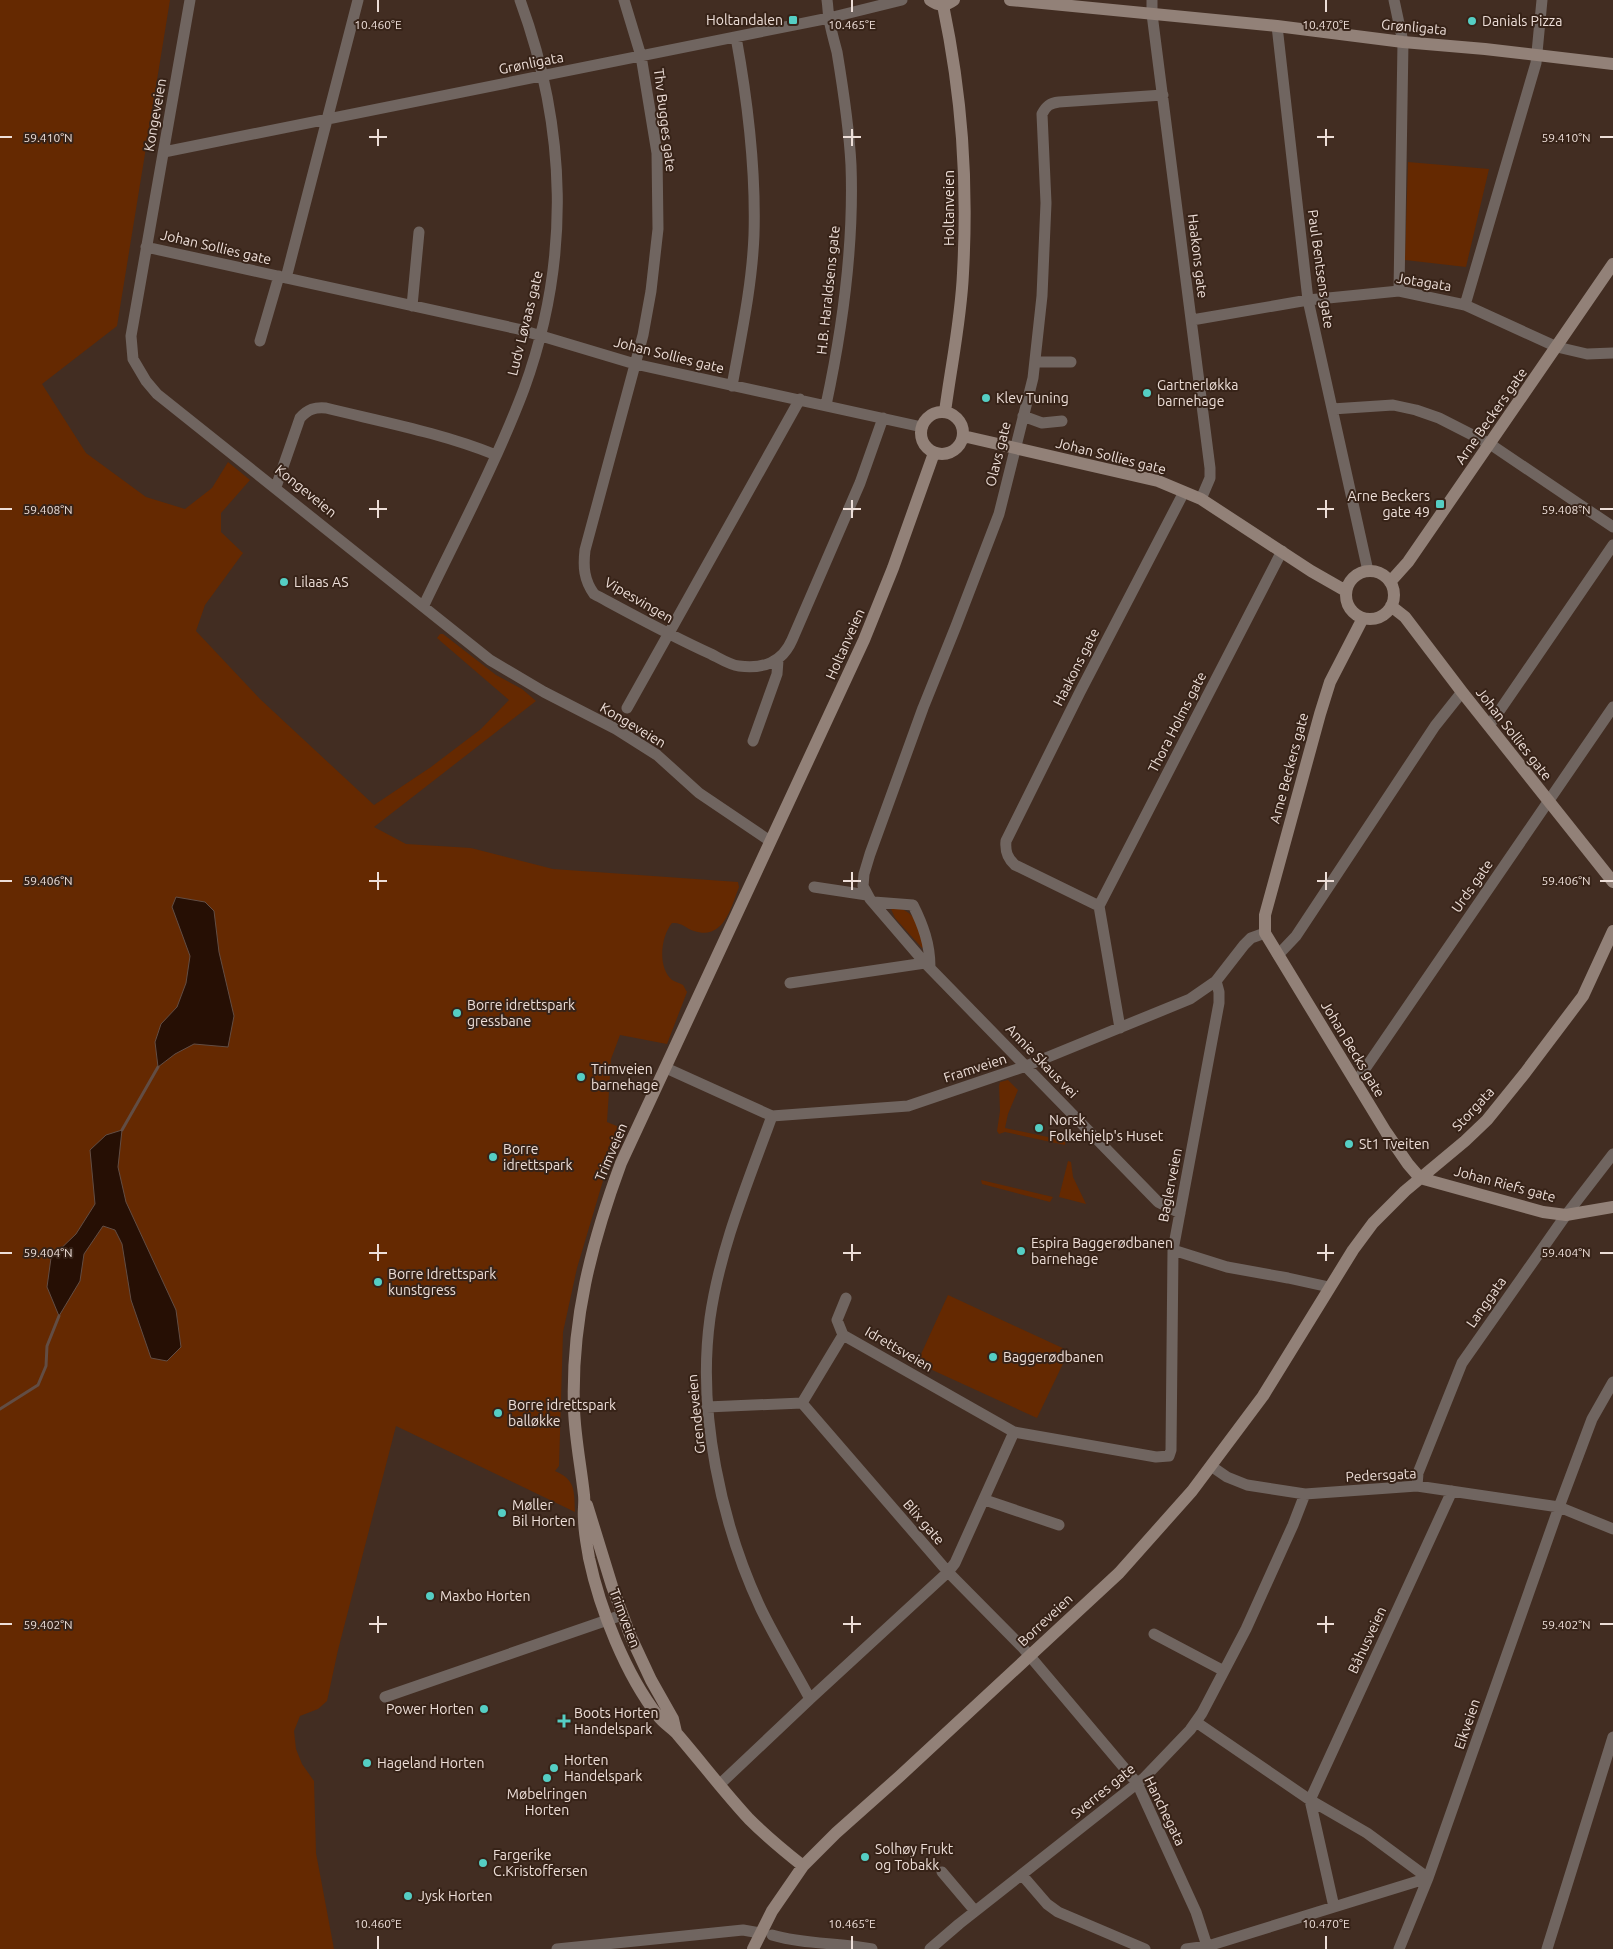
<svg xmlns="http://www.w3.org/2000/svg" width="1613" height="1949" viewBox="0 0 1613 1949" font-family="Ubuntu,sans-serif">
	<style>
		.green { fill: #652901 }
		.water { fill: #260f04; stroke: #624d44 }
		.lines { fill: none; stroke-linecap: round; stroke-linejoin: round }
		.stream { stroke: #624d44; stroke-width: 3 }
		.street { stroke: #706560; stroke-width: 11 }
		.secondary { stroke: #928178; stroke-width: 12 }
		.ticks { fill: none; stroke: #edded8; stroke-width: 2 }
		.poi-dot { fill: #55cec4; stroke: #372318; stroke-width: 2 }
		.labels { text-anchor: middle; stroke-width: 4; stroke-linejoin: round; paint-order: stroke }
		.poi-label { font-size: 14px; fill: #edded8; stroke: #372318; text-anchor: start }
		.street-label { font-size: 14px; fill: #edded8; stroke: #372318 }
		.ticks-label { font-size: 12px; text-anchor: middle; fill: #edded8; stroke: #372318; stroke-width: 4; stroke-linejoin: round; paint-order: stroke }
	</style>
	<rect width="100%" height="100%" fill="#422d22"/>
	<path class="green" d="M 0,0 L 170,0 L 117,326 L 42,384 L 86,453 L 146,497 L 185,509 L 212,488 L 228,462 L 250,480 L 221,513 L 221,532 L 243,553 L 205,605 L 196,631 L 260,699 L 374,805 L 431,767 L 481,729 L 509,700 L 437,638 L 440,634 L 443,634 L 496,675 L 522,689 L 536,701 L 374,827 L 406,844 L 471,848 L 553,869 L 738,882 L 739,887 C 731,907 724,941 694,931 C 685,928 682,922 672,923 C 661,936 657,967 672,980 C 675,982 680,983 683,985 L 687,992 L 667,1044 L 620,1035 L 611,1059 L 607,1122 L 619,1127 L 577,1268 L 563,1332 L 559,1466 L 555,1471 C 576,1480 574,1491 575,1512 L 396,1426 L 338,1650 L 327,1701 L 318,1709 L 300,1716 L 294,1731 L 296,1749 L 302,1764 L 314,1781 L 316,1853 L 334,1949 L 0,1949 Z
		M 1408,162 L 1489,169 L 1466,267 L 1405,260 Z
		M 896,907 C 917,913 920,927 926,946 L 922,948 L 895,918 L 891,909 Z
		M 1008,1080 L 1018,1090 L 1008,1114 L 1005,1128 L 1057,1139 L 1059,1131 L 1066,1136 L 1065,1145 L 1005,1132 L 999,1134 L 997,1131 L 1000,1111 L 999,1086 L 1000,1082 Z
		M 1068,1161 L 1071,1162 L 1073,1177 L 1086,1204 L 1059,1197 Z
		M 981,1180 L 1053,1197 L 1050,1202 L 982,1184 Z
		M 948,1295 L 1069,1351 L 1037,1418 L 917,1363 Z"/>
	<path class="water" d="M 176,897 L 205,902 L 214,911 L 219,952 L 234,1016 L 228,1047 L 194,1044 L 175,1054 L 158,1067 L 155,1042 L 161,1024 L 177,1007 L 186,983 L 190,956 L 172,907 Z
		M 122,1130 L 118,1167 L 126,1202 L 176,1310 L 181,1347 L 167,1361 L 151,1358 L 131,1300 L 122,1244 L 115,1230 L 103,1226 L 84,1254 L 80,1281 L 59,1316 L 47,1287 L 51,1258 L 76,1234 L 95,1204 L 90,1150 L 106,1135 Z"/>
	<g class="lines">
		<path class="stream" d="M 122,1130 L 158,1067
			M 0,1409 L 38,1385 L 46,1366 L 47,1346 L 59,1316"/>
		<path class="street" d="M 190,0 L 131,336 L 133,359 L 146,381 L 157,394 L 490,660 L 544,692 L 616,729 L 657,755 L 699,793 L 770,841
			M 624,0 L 641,56 L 657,153 L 658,229 L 651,291 L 643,335 L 585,550 C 583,567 584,580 594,594 C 633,615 671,636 711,654 C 719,658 730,665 739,666 C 763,669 782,663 792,640 L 860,483 L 883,418
			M 1152,0 L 1152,14 L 1210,468 L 1210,478 L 1201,499
			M 1394,0 L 1403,42 L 1399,291
			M 1277,26 L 1308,300 L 1368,571
			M 1163,95 L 1059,102 C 1050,103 1046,106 1042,114 L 1046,203 L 1042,296 L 1033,378 L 999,514 L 956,626 L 923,708 L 870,854 L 864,874 L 863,886 L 870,899 L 925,963 L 1158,1202 L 1180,1213
			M 164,152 L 829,18 L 902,0
			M 146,247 L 518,329 L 635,364 L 922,427
			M 286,278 L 358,0
			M 1465,305 L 1536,63 L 1542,0
			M 412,306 L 419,232
			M 1192,320 L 1308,300 L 1399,291 L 1465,305 L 1557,347 L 1587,354 L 1613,353
			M 260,341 L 279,276
			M 1035,362 L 1071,362
			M 732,386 C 741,336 752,286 754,235 C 756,168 748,103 736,37
			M 826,405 C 843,326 854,246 851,165 C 849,127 843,88 837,52 C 834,41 831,30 829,19 C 828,13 828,6 827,0
			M 1332,409 L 1393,405 L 1416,410 L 1439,418 L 1490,444 L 1613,527
			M 1023,416 L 1042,423 L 1062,421
			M 276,487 L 300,418 C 308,409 315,407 326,408 C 383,422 442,433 496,455
			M 424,605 C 458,534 496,463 524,389 C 571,260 567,128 520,0
			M 627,708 L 800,399
			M 1489,726 L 1613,545
			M 753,741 L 777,674 L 778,660
			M 814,887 L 867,895
			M 874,902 L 913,905 C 923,925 930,944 930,967
			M 1099,906 L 1282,551
			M 1278,955 L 1296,936 L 1435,726 L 1462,692
			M 790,983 L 925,963
			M 1120,1028 L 1099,906 L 1015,865 C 1007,858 1005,851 1006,841 L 1080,692 L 1184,492
			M 666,1068 L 772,1116 L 908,1106 L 1026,1066 L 1190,999 L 1216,981 L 1244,945 L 1251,938 L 1265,933
			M 1356,1082 L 1613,707
			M 1173,1250 L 1227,1267 L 1288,1278 L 1329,1287
			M 843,1335 L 1014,1432 L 1156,1457 L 1169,1456 L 1171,1450 L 1173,1250 L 1219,1003 L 1219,992 L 1216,981
			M 843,1335 L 837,1320 L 846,1298
			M 802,1403 L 948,1572 L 1023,1648 L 1137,1783 L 1196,1912 L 1208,1949
			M 802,1403 L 843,1335
			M 707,1407 L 802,1403
			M 1211,1466 L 1227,1477 L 1247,1485 L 1305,1494 L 1417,1486 L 1559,1507 L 1613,1529
			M 1417,1486 L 1418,1473 L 1462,1363 L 1566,1215 L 1613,1154
			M 985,1500 L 1059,1525
			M 1154,1634 L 1224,1671
			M 385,1697 L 622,1615
			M 810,1699 L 948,1572 L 955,1563 L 1014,1432
			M 1196,1722 L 1310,1800 L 1367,1833 L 1428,1878
			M 719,1785 L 810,1699 C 794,1669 776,1640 761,1609 C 721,1524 697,1412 710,1318 C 720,1248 748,1182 772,1116
			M 942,1872 L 975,1911
			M 1022,1875 L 1047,1904 L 1058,1912 L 1145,1949
			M 1334,1907 L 1310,1800 L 1452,1491
			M 772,1935 C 805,1945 839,1942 872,1949
			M 557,1949 L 743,1930 L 760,1933
			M 930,1949 L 959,1924 L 1144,1778 L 1190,1730 L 1202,1713 L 1246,1629 L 1293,1525 L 1305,1494
			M 1186,1949 L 1208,1946 L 1428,1878
			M 1399,1949 L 1428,1878 L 1559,1507 L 1592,1419 L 1613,1382
			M 1547,1949 L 1613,1737"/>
		<path class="secondary" d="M 930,0 C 938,6 946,6 954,0
			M 1010,0 L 1277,26 L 1403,42 L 1485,49 L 1613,64
			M 943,5 C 962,96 968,180 963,273 C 961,320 951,366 945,412
			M921 433a21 21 0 1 1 42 0a21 21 0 1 1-42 0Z
			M 963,436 L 1158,481 L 1201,499 L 1311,571 L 1346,591
			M1346 595a24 24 0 1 1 48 0a24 24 0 1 1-48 0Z
			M 1390,582 L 1408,562 L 1613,264
			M 1391,606 L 1405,617 L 1462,692 L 1613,882
			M 1363,618 L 1330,682 L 1320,714 L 1265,915 L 1265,933 L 1386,1132 L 1408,1164 L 1420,1178 L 1543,1212 L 1566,1215 L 1613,1207
			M 587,1505 L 612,1586 L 630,1635 L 651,1680 L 673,1719 L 676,1732
			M 803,1866 C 784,1851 766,1836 749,1819 C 724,1792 702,1763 678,1735 C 672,1728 664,1724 658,1716 C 626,1675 600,1610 589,1558 C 587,1545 584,1532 584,1519 C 583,1511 585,1503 584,1495 C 581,1467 575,1438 574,1409 C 571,1322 591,1244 621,1163 L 864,640 L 893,568 L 934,453
			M 753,1949 L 772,1911 L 803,1866 L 836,1833 L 900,1776 L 1119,1573 L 1192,1491 L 1263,1396 L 1353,1250 L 1373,1223 L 1405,1191 L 1465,1141 L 1487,1120 L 1525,1073 L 1583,996 L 1613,931"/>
	</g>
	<path class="ticks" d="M 378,0 L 378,12M 852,0 L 852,12M 1326,0 L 1326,12M 378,129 L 378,146M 852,129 L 852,146M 1326,129 L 1326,146M 0,137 L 12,137M 369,137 L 387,137M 843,137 L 861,137M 1317,137 L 1334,137M 1600,137 L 1613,137M 378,500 L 378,518M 852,500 L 852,518M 1326,500 L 1326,518M 0,509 L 12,509M 369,509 L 387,509M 843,509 L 861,509M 1317,509 L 1334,509M 1600,509 L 1613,509M 378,872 L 378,890M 852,872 L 852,890M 1326,872 L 1326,890M 0,881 L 12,881M 369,881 L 387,881M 843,881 L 861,881M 1317,881 L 1334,881M 1600,881 L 1613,881M 378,1244 L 378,1261M 852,1244 L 852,1261M 1326,1244 L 1326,1261M 0,1253 L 12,1253M 369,1253 L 387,1253M 843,1253 L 861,1253M 1317,1253 L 1334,1253M 1600,1253 L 1613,1253M 378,1616 L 378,1633M 852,1616 L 852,1633M 1326,1616 L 1326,1633M 0,1624 L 12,1624M 369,1624 L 387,1624M 843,1624 L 861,1624M 1317,1624 L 1334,1624M 1600,1624 L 1613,1624M 378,1936 L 378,1949M 852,1936 L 852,1949M 1326,1936 L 1326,1949"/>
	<g class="poi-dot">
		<rect x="788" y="15" width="10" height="10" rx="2.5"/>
		<circle cx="1472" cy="21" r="5"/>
		<circle cx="1147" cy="393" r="5"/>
		<circle cx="986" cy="398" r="5"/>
		<rect x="1435" y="499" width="10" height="10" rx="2.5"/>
		<circle cx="284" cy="582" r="5"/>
		<circle cx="457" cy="1013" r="5"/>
		<circle cx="581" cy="1077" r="5"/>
		<circle cx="1039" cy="1128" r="5"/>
		<circle cx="1349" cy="1144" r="5"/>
		<circle cx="493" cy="1157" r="5"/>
		<circle cx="1021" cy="1251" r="5"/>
		<circle cx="378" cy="1282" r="5"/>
		<circle cx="993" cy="1357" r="5"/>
		<circle cx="498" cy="1413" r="5"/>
		<circle cx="502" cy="1513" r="5"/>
		<circle cx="430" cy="1596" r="5"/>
		<circle cx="484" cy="1709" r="5"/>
		<path d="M561.5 1713.5h5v5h5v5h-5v5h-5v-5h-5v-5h5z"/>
		<circle cx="367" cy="1763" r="5"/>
		<circle cx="554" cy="1768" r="5"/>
		<circle cx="547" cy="1778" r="5"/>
		<circle cx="865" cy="1857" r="5"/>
		<circle cx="483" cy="1863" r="5"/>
		<circle cx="408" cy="1896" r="5"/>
	</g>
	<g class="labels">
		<g class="poi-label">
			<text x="783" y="25" text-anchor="end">Holtandalen</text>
			<text x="1482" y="26">Danials Pizza</text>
			<text x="1157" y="390">Gartnerløkka<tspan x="1157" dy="16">barnehage</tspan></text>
			<text x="996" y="403">Klev Tuning</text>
			<text x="1430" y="501" text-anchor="end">Arne Beckers<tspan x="1430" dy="16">gate 49</tspan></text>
			<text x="294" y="587">Lilaas AS</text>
			<text x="467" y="1010">Borre idrettspark<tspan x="467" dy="16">gressbane</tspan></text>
			<text x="591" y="1074">Trimveien<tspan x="591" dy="16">barnehage</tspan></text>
			<text x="1049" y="1125">Norsk<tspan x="1049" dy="16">Folkehjelp's Huset</tspan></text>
			<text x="1359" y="1149">St1 Tveiten</text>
			<text x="503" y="1154">Borre<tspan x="503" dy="16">idrettspark</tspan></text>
			<text x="1031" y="1248">Espira Baggerødbanen<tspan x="1031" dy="16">barnehage</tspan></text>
			<text x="388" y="1279">Borre Idrettspark<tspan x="388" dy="16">kunstgress</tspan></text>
			<text x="1003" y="1362">Baggerødbanen</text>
			<text x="508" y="1410">Borre idrettspark<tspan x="508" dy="16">balløkke</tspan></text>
			<text x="512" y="1510">Møller<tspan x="512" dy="16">Bil Horten</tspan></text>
			<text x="440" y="1601">Maxbo Horten</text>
			<text x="474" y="1714" text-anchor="end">Power Horten</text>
			<text x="574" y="1718">Boots Horten<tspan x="574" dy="16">Handelspark</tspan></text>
			<text x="564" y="1765">Horten<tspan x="564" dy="16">Handelspark</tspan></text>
			<text x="377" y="1768">Hageland Horten</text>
			<text x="547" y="1799" text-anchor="middle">Møbelringen<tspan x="547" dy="16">Horten</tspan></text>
			<text x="875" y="1854">Solhøy Frukt<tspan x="875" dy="16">og Tobakk</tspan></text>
			<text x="493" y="1860">Fargerike<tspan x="493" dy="16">C.Kristoffersen</tspan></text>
			<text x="418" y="1901">Jysk Horten</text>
		</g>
		<g class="street-label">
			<text transform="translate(1414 27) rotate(5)" y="5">Grønligata</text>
			<text transform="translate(531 63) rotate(-11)" y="5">Grønligata</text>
			<text transform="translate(155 115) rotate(-80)" y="5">Kongeveien</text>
			<text transform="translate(665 120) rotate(83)" y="5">Thv Bugges gate</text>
			<text transform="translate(949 208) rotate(-90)" y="5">Holtanveien</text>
			<text transform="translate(216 247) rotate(13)" y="5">Johan Sollies gate</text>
			<text transform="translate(1198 256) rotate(83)" y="5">Haakons gate</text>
			<text transform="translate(1321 269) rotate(82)" y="5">Paul Bentsens gate</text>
			<text transform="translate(1424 282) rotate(9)" y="5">Jotagata</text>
			<text transform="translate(828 290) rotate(-84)" y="5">H.B. Haraldsens gate</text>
			<text transform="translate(525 323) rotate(-76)" y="5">Ludv Løvaas gate</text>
			<text transform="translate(669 355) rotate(14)" y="5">Johan Sollies gate</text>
			<text transform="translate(1491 416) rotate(-55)" y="5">Arne Beckers gate</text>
			<text transform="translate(998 454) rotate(-76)" y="5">Olavs gate</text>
			<text transform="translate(1111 456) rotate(14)" y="5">Johan Sollies gate</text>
			<text transform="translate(306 491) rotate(39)" y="5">Kongeveien</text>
			<text transform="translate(639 600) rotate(30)" y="5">Vipesvingen</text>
			<text transform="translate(845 644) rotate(-66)" y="5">Holtanveien</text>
			<text transform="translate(1076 667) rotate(-63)" y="5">Haakons gate</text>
			<text transform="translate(1177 722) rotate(-63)" y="5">Thora Holms gate</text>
			<text transform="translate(633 725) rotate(31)" y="5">Kongeveien</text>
			<text transform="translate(1514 734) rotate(52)" y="5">Johan Sollies gate</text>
			<text transform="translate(1289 768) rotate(-75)" y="5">Arne Beckers gate</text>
			<text transform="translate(1472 886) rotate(-55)" y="5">Urds gate</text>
			<text transform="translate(1353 1049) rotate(59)" y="5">Johan Becks gate</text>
			<text transform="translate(1042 1061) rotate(46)" y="5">Annie Skaus vei</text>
			<text transform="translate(975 1068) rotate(-18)" y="5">Framveien</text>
			<text transform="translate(1473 1109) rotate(-47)" y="5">Storgata</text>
			<text transform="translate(611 1152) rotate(-67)" y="5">Trimveien</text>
			<text transform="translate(1505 1184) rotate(15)" y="5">Johan Riefs gate</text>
			<text transform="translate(1170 1185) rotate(-79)" y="5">Baglerveien</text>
			<text transform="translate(1486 1302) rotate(-55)" y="5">Langgata</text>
			<text transform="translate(899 1349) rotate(30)" y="5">Idrettsveien</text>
			<text transform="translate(696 1414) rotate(-96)" y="5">Grendeveien</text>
			<text transform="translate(1381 1475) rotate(-3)" y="5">Pedersgata</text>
			<text transform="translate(924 1522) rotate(49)" y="5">Blix gate</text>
			<text transform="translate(625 1618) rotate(69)" y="5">Trimveien</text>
			<text transform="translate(1045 1620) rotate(-43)" y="5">Borreveien</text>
			<text transform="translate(1367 1640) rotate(-65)" y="5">Båhusveien</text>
			<text transform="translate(1467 1724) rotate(-71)" y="5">Eikveien</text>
			<text transform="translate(1103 1791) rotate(-39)" y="5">Sverres gate</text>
			<text transform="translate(1165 1811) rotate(64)" y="5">Hanchegata</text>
		</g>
	</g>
	<g class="ticks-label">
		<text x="378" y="29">10.460°E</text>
		<text x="852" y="29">10.465°E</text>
		<text x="1326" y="29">10.470°E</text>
		<text x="48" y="142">59.410°N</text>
		<text x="1566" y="142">59.410°N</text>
		<text x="48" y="514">59.408°N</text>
		<text x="1566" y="514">59.408°N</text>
		<text x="48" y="885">59.406°N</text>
		<text x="1566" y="885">59.406°N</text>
		<text x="48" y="1257">59.404°N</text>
		<text x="1566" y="1257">59.404°N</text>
		<text x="48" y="1629">59.402°N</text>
		<text x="1566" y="1629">59.402°N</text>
		<text x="378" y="1928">10.460°E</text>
		<text x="852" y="1928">10.465°E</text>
		<text x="1326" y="1928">10.470°E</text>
	</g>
</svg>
